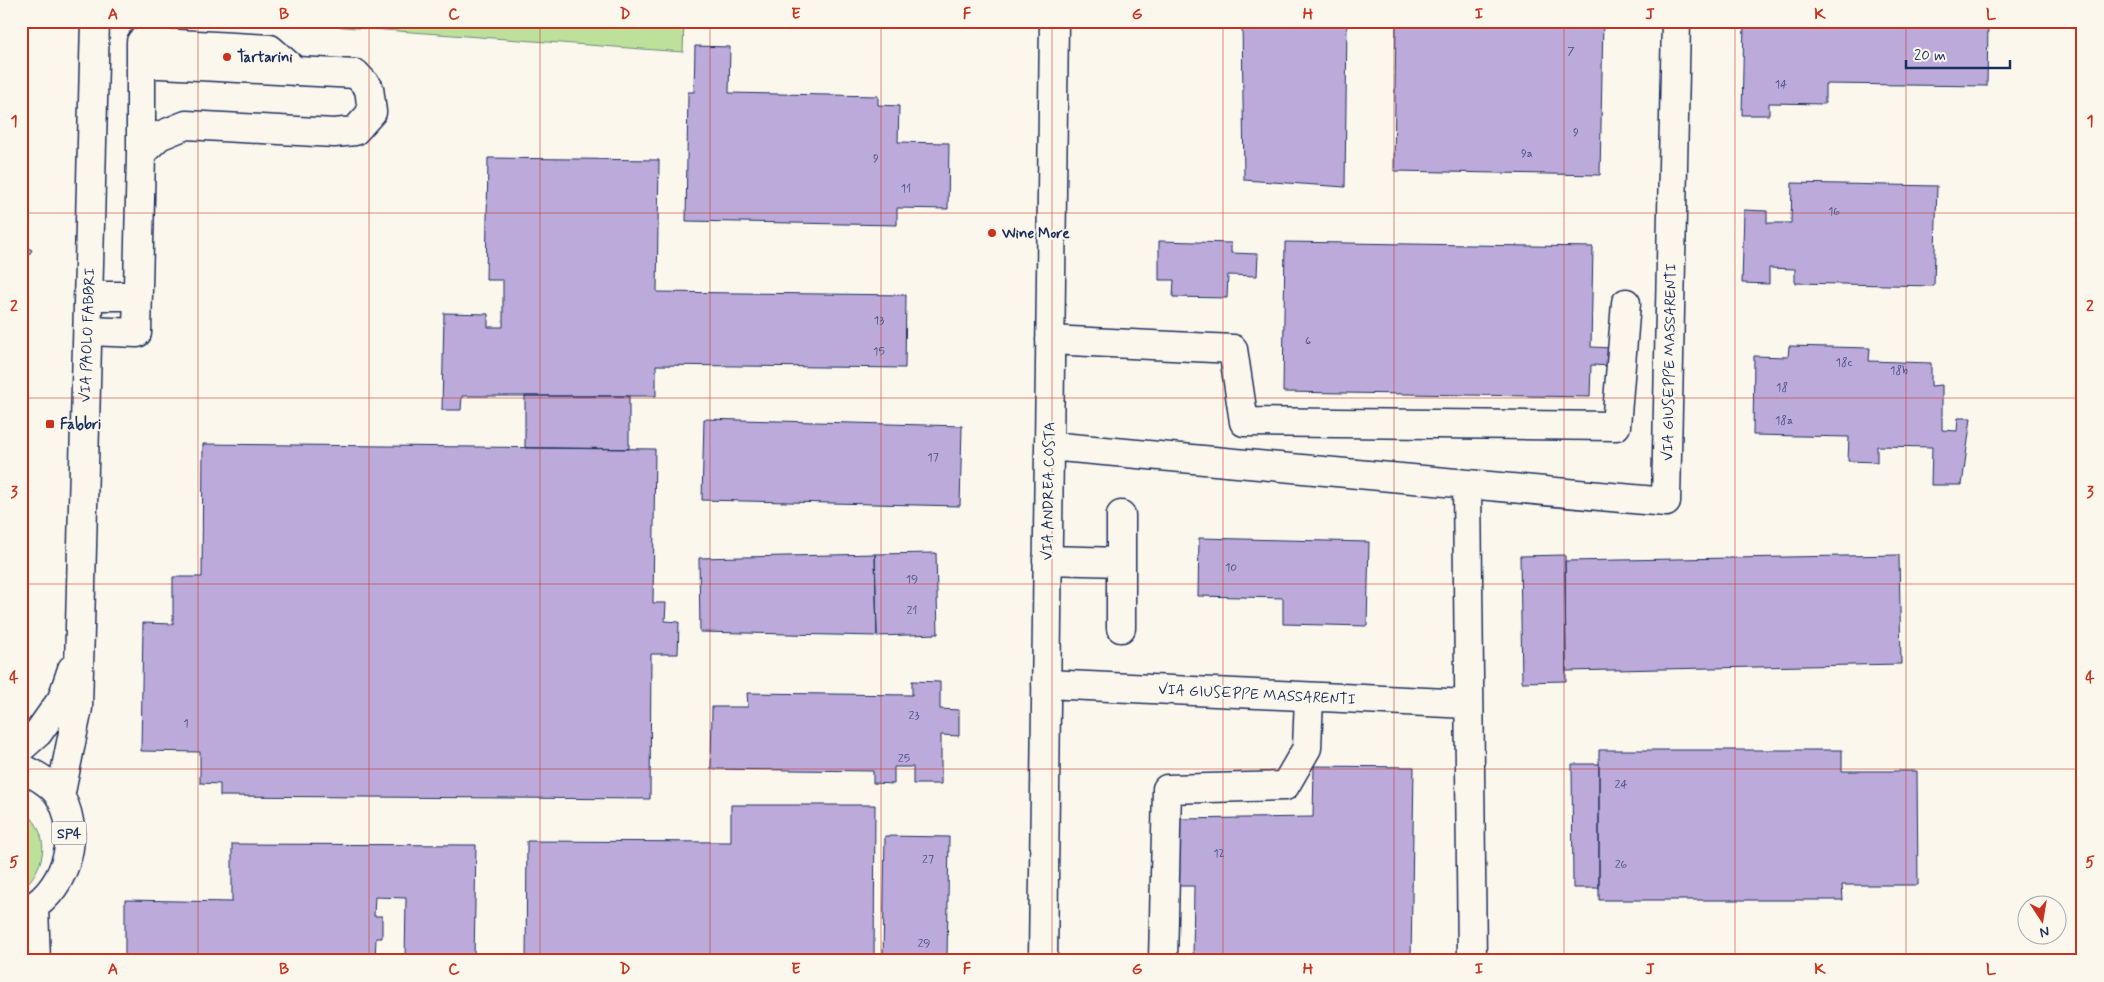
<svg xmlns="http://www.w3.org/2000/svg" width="2104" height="982" viewBox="0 0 2104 982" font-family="Mynerve,sans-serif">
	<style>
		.green { fill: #bde19b; stroke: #6c887c }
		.building { fill: #bcaada; stroke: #1b2f5e }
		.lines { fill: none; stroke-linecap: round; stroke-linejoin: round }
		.minor-casing { stroke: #1b2f5e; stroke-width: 31 }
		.major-casing { stroke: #1b2f5e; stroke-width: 31 }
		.minor { stroke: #fbf7ec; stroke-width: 28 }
		.major { stroke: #fbf7ec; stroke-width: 28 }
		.grid { fill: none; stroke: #c8321e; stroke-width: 1; stroke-opacity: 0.55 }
		.poi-dot { fill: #c8321e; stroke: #fbf7ec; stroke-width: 2 }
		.labels { text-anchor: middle; stroke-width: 4; stroke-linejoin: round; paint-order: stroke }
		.number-label { font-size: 12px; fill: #434e7d }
		.shield { fill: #fbf7ec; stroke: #5e6b89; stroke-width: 1 }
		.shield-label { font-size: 14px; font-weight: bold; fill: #1b2f5e }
		.poi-label { font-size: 15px; font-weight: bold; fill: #1b2f5e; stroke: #fbf7ec; text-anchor: start }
		.street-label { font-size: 15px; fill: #1b2f5e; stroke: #fbf7ec }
		.neatline { fill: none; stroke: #c8321e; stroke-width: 2 }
		.grid-label { font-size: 16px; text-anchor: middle; font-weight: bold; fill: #c8321e }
	</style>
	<rect width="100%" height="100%" fill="#fbf7ec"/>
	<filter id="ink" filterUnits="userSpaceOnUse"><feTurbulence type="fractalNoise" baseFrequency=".02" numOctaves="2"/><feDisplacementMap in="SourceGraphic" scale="10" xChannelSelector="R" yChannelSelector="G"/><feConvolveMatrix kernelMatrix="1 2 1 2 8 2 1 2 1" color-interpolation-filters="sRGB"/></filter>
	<g filter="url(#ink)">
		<path class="green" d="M 262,21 L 684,21 L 683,52 Z
			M 21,806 C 51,834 49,863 21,891 Z"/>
		<path class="building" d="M 1242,21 L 1347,21 L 1345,187 L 1244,180 Z
			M 1396,21 L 1603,21 L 1600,175 L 1394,171 Z
			M 1744,21 L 1988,21 L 1987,86 L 1825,84 L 1825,104 L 1769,103 L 1769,115 L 1742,115 Z
			M 695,46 L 730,47 L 729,93 L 878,96 L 878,105 L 899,106 L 898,142 L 949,143 L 948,209 L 897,208 L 897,225 L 686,221 L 688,92 L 694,92 Z
			M 488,158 L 659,160 L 657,292 L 906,295 L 905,368 L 656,365 L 656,396 L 462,396 L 461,410 L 442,410 L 444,313 L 488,314 L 488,327 L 503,327 L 503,280 L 486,280 Z
			M 1792,183 L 1937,186 L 1934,286 L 1795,283 L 1795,269 L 1769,268 L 1769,284 L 1742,283 L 1744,210 L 1767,211 L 1767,223 L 1791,223 Z
			M 1159,241 L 1231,243 L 1231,253 L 1258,254 L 1257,276 L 1228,275 L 1227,298 L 1173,297 L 1174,280 L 1159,280 Z
			M 1285,242 L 1593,247 L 1591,347 L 1613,348 L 1613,366 L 1591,365 L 1590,397 L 1283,392 Z
			M 21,244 L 32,250 L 21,268 Z
			M 1789,346 L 1870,348 L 1869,361 L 1931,363 L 1931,386 L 1942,385 L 1942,430 L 1957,431 L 1958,418 L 1971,418 L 1962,485 L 1931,485 L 1932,447 L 1877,446 L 1877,462 L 1848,461 L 1849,437 L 1753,435 L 1754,356 L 1788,357 Z
			M 525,396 L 629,396 L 629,449 L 525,448 Z
			M 21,419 L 25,419 L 25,535 L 21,535 Z
			M 704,419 L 962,426 L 960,506 L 702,500 Z
			M 203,444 L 655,449 L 653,603 L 666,603 L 665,621 L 679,622 L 678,654 L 651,654 L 650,799 L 220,796 L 220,784 L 200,783 L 200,752 L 141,751 L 143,623 L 173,624 L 173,577 L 202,577 Z
			M 1199,538 L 1369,542 L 1367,626 L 1283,624 L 1283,598 L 1198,596 Z
			M 936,553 L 938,634 L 877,636 L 875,554 Z
			M 875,554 L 877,636 L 700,632 L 699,558 Z
			M 1565,555 L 1566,681 L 1522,682 L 1520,556 Z
			M 1899,555 L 1901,664 L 1566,671 L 1565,561 Z
			M 912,681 L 940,682 L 940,709 L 959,710 L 959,736 L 941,735 L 941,784 L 913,784 L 913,767 L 894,767 L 894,784 L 873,783 L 873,771 L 711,769 L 712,707 L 748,707 L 747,693 L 912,695 Z
			M 1599,750 L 1842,750 L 1842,771 L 1917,771 L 1918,885 L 1842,885 L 1843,900 L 1599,900 Z
			M 1572,764 L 1599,764 L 1599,888 L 1573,888 Z
			M 1314,766 L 1414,767 L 1411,961 L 1193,961 L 1194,886 L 1179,886 L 1180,819 L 1313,817 Z
			M 731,805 L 875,805 L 874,961 L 526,961 L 527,841 L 731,842 Z
			M 885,836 L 949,837 L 947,961 L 883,961 Z
			M 232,844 L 476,845 L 474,961 L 405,961 L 406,898 L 375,897 L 374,916 L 382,916 L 382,938 L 376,938 L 375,961 L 125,961 L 125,900 L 232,902 Z"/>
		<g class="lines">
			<defs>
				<path id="minor" d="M 141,63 L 141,42 L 270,49 L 295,71
					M 89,296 L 138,296
					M 88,331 L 137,333 L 141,153 L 141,63 L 356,74 L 369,88 L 372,112 L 355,131 L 334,133 L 186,125 L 159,136 L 141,153
					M 1050,340 L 1233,349 L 1244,422 L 1616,426 L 1626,303
					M 1049,446 L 1666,502 L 1676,21
					M 1467,485 L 1472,961
					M 1047,560 L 1121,562
					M 1121,628 L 1121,515
					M 1046,684 L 1468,704
					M 1043,961 L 1054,21
					M 1163,961 L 1167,789 L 1285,786 L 1307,748 L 1309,697"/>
				<path id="major" d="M 21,748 L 38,733 L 62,699 L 72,669
					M 21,769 C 34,773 54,785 61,798 C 83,837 63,897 21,913
					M 60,797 L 78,708 L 95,21
					M 34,908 L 36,961"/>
			</defs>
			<use href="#minor" class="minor-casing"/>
			<use href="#major" class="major-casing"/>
			<use href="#minor" class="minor"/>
			<use href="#major" class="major"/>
		</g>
	</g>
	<path class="grid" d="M 198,21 L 198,961M 369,21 L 369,961M 540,21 L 540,961M 710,21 L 710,961M 881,21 L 881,961M 1052,21 L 1052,961M 1223,21 L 1223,961M 1394,21 L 1394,961M 1564,21 L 1564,961M 1735,21 L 1735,961M 1906,21 L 1906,961M 21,213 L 2083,213M 21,398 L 2083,398M 21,584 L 2083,584M 21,769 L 2083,769"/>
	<g class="poi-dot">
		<circle cx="227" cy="57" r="5"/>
		<circle cx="992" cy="233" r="5"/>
		<rect x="45" y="419" width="10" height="10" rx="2.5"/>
	</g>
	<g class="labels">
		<g class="number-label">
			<text x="1571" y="55">7</text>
			<text x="1781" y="88">14</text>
			<text x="1576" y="136">9</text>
			<text x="1527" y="157">9a</text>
			<text x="876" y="162">9</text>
			<text x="906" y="192">11</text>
			<text x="1834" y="215">16</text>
			<text x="879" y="324">13</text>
			<text x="1308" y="344">6</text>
			<text x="879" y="355">15</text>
			<text x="1844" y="366">18c</text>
			<text x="1899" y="374">18b</text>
			<text x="1782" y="391">18</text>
			<text x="1784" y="424">18a</text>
			<text x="933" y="461">17</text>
			<text x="1231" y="571">10</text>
			<text x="912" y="583">19</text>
			<text x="912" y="614">21</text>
			<text x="914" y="719">23</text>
			<text x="186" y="727">1</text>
			<text x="904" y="762">25</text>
			<text x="1621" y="788">24</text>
			<text x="1219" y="857">12</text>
			<text x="928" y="863">27</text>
			<text x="1621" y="868">26</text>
			<text x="924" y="947">29</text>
		</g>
		<rect class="shield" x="51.5" y="821.5" width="35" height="23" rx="4"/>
		<g class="shield-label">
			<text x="69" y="838">SP4</text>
		</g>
		<g class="poi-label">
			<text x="237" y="62">Tartarini</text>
			<text x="1002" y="238">Wine More</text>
			<text x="60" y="429">Fabbri</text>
		</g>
		<g class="street-label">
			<text transform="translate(87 335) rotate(-88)" y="5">VIA PAOLO FABBRI</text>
			<text transform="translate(1669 362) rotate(-89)" y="5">VIA GIUSEPPE MASSARENTI</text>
			<text transform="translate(1048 491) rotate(-89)" y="5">VIA ANDREA COSTA</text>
			<text transform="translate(1257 694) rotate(3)" y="5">VIA GIUSEPPE MASSARENTI</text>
		</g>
	</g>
	<rect width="2104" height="982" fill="none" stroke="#fbf7ec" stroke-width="55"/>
	<g transform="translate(2042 920) rotate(168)"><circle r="24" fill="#fbf7ec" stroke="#a1a7b3"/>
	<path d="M0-4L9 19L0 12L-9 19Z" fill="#c8321e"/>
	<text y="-8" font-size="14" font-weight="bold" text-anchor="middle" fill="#1b2f5e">N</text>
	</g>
	<path d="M1906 60v8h104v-8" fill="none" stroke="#1b2f5e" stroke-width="2.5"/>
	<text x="1914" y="60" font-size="15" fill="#1b2f5e" stroke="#fbf7ec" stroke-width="4" paint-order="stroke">20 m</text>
	<rect x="28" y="28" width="2048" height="926" class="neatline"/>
	<g class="grid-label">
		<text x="113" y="19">A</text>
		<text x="284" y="19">B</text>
		<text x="454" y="19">C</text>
		<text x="625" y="19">D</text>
		<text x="796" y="19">E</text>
		<text x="967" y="19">F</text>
		<text x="1137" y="19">G</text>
		<text x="1308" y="19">H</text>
		<text x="1479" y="19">I</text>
		<text x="1650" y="19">J</text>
		<text x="1820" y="19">K</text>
		<text x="1991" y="19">L</text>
		<text x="14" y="126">1</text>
		<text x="2090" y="126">1</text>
		<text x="14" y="311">2</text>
		<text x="2090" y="311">2</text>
		<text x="14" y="497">3</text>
		<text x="2090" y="497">3</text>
		<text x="14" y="682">4</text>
		<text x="2090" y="682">4</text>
		<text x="14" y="867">5</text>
		<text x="2090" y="867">5</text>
		<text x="113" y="974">A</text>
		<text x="284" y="974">B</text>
		<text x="454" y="974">C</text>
		<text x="625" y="974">D</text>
		<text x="796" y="974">E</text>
		<text x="967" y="974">F</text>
		<text x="1137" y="974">G</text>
		<text x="1308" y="974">H</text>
		<text x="1479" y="974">I</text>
		<text x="1650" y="974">J</text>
		<text x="1820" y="974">K</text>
		<text x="1991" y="974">L</text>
	</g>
</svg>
